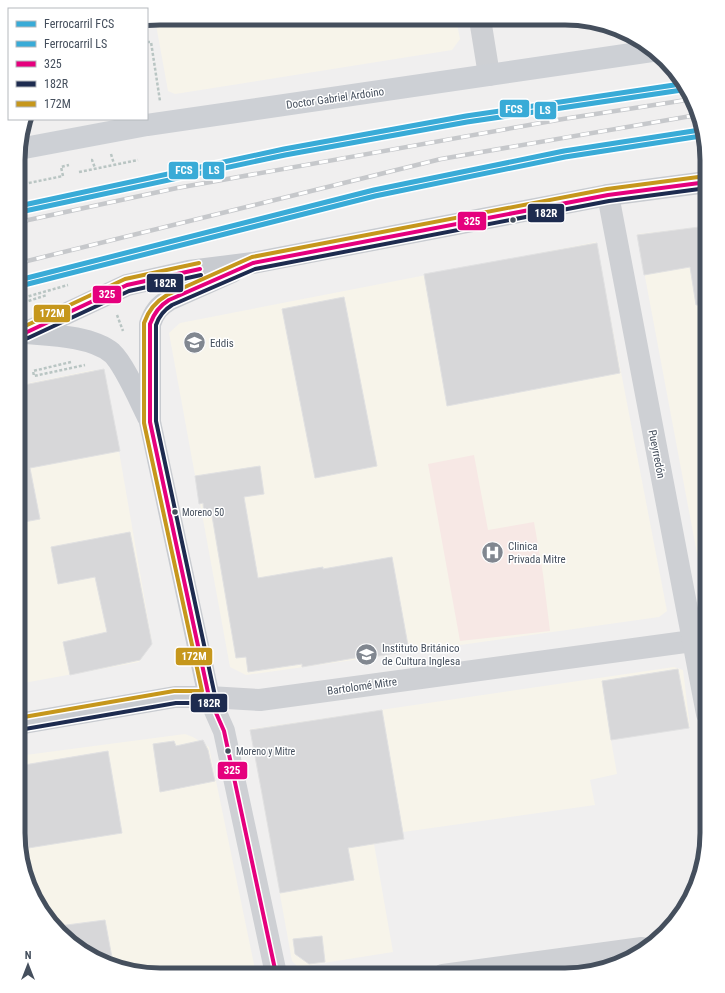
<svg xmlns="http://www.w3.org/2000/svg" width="725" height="993" viewBox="0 0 725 993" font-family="'Roboto Condensed',sans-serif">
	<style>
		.commercial { fill: #f7f4ea }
		.medical { fill: #f7e8e5 }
		.building { fill: #d7d7d9; stroke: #e1e1e2 }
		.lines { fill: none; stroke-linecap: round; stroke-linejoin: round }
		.path { stroke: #b9c5c3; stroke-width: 2.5; stroke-dasharray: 3 2; stroke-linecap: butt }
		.minor { stroke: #ced0d4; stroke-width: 22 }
		.tertiary { stroke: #ced0d4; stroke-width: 22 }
		.secondary { stroke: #cdd0d5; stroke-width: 22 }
		.primary { stroke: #c8cbd0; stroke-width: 22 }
		.rail-casing { stroke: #c6c8cb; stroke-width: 4.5 }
		.rail { stroke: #fff; stroke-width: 3; stroke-dasharray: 9; stroke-linecap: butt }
		.bus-1-casing { stroke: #fff; stroke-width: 7 }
		.bus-2-casing { stroke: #fff; stroke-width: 7 }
		.bus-3-casing { stroke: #fff; stroke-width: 7 }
		.bus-1 { stroke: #e5007d; stroke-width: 4 }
		.bus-2 { stroke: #1d2b4f; stroke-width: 4 }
		.bus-3 { stroke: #c6971c; stroke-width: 4 }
		.rail-1-casing { stroke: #fff; stroke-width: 8 }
		.rail-2-casing { stroke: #fff; stroke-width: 8 }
		.rail-1 { stroke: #39abd7; stroke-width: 5 }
		.rail-2 { stroke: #39abd7; stroke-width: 5 }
		.bus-dot { fill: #454f5d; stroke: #fff; stroke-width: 1.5 }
		.labels { text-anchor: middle; stroke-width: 3; stroke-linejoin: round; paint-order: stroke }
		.bus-label { font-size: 10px; fill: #454f5d; stroke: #fff; text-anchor: start }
		.street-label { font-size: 11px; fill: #454f5d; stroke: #fff }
		.poi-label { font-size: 11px; fill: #454f5d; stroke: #fff; text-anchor: start }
		.rim { fill: none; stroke: #454f5d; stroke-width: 5 }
		.line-badge { stroke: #fff; stroke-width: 1.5 }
		.badge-label { font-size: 11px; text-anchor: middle; font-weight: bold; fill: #fff }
	</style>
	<rect width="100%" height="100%" fill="#f0efef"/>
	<path class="commercial" d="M 160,18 L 456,19 L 460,39 L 452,50 L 175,94 L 168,91 L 155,19 Z
		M 707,226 L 707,607 L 637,234 Z
		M 596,242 L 667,611 L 659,617 L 246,675 L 230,667 L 169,333 L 180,323 Z
		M 93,370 L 107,382 L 152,642 L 139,662 L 18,684 L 19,385 Z
		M 674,667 L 683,670 L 690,727 L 611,740 L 617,774 L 590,780 L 595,805 L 403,832 L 404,839 L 374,844 L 393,952 L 298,967 L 292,961 L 250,729 Z
		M 185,734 L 193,737 L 209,747 L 256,974 L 142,974 L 81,951 L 33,896 L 18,833 L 18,756 Z"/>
	<path class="medical" d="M 474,455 L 488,530 L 534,522 L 543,574 L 550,631 L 460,641 L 428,464 Z"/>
	<path class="building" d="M 707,226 L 707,305 L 696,305 L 690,267 L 644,275 L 637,235 Z
		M 597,243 L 620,373 L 447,406 L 424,274 Z
		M 344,297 L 377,466 L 315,478 L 282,309 Z
		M 104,369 L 120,451 L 30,468 L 40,519 L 19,523 L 19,386 Z
		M 260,466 L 264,494 L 244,497 L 258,578 L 323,567 L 323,569 L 392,557 L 409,651 L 373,657 L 372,655 L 302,667 L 302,664 L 248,672 L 246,657 L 236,658 L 212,516 L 204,517 L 203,503 L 199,504 L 195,476 Z
		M 130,532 L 152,644 L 140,660 L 70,675 L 63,642 L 107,632 L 95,577 L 58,584 L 51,547 Z
		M 678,669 L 689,728 L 611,740 L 602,681 Z
		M 382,710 L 404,839 L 348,848 L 354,880 L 280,893 L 262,794 L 250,730 Z
		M 203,740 L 208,750 L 215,781 L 160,792 L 153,744 L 174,741 L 176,746 Z
		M 108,751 L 122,833 L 22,849 L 18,833 L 18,766 Z
		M 105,920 L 113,963 L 81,951 L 59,926 Z
		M 322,936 L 325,962 L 309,964 L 295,954 L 293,939 Z"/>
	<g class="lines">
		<path class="path" d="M 147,42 L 151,42 L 160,101
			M 111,154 L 114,164
			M 91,160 L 92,160 L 95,168
			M 79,172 L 138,160
			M 19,185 L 63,176 L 61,167 L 69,165
			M 19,299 L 68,285
			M 19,304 L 47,295
			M 117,315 L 123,331
			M 71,362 L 33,371 L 34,376 L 85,365"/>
		<path class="minor" d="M 480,19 L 489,75
			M 209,697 L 260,700 L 707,639
			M 443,975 L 642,948"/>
		<path class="tertiary" d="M 608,195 L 707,714
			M 209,697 L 224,731 L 276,974"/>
		<path class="secondary" d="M 19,149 L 147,125 L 652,51"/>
		<path class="primary" d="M 26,333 C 50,335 92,336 112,353 C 124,364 140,401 148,417
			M 19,334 L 25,333 L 127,285 L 189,271 L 253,263 L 608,195 L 707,182
			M 18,724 L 175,697 L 209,697 L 150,422 L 150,324 C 154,312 159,306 169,300 L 232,272"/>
		<defs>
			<path id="rail" d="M 19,222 L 177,188 L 563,119 L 693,99
				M 19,263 L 441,159 L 697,115"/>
		</defs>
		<use href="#rail" class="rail-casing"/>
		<use href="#rail" class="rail"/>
		<defs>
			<path id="bus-1" d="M 19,334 L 25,333 L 127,285 L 200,269
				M 276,974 L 224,731 L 209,697 L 150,422 L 150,324 C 154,313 159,306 169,300 L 253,263 L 608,195 L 707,182"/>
			<path id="bus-2" d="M 20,340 L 28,338 L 129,291 L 201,275
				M 19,730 L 176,703 L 210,703 L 215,699 L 215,696 L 156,421 L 156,325 C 159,316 164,310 172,305 L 255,269 L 609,201 L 707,188"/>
			<path id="bus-3" d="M 19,328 L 23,327 L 125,279 L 199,263
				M 18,718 L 174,691 L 202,691 L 144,423 L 144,323 C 148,311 155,302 167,295 L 252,257 L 607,189 L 706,176"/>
		</defs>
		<use href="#bus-1" class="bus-1-casing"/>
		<use href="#bus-2" class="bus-2-casing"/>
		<use href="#bus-3" class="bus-3-casing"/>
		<use href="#bus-1" class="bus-1"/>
		<use href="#bus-2" class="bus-2"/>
		<use href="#bus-3" class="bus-3"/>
		<defs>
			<path id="rail-1" d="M 19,206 L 284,149 L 466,116 L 681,84
				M 19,280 L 374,190 L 564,151 L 700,130"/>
			<path id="rail-2" d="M 20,212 L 285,155 L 467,122 L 682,90
				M 20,286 L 375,196 L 565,157 L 701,136"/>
		</defs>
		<use href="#rail-1" class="rail-1-casing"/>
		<use href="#rail-2" class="rail-2-casing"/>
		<use href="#rail-1" class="rail-1"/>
		<use href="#rail-2" class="rail-2"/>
	</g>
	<defs>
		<symbol id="university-disc" viewBox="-11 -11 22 22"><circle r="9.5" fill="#818790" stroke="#fff"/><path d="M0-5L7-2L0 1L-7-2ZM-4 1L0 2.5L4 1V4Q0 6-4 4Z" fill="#fff"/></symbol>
		<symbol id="hospital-disc" viewBox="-11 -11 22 22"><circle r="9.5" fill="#818790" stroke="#fff"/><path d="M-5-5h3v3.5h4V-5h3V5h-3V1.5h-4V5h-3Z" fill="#fff"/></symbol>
	</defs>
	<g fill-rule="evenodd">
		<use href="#university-disc" x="182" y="330" width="25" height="25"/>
		<use href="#hospital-disc" x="480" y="540" width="25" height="25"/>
		<use href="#university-disc" x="354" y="642" width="25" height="25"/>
	</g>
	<g class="bus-dot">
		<circle cx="513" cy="220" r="3.5"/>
		<circle cx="175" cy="512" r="3.5"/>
		<circle cx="228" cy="751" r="3.5"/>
	</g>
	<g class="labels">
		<g class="bus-label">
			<text x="182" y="516">Moreno 50</text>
			<text x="236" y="755">Moreno y Mitre</text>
		</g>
		<g class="street-label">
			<text transform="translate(335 98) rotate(-8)" y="4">Doctor Gabriel Ardoino</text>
			<text transform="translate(657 454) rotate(79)" y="4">Pueyrredón</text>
			<text transform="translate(362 686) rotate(-8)" y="4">Bartolomé Mitre</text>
		</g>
		<g class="poi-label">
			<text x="210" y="347">Eddis</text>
			<text x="508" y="550">Clinica<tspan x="508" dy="13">Privada Mitre</tspan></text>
			<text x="382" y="652">Instituto Británico<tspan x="382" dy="13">de Cultura Inglesa</tspan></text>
		</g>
	</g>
	<path d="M0 0H725V993H0ZM160 25H565A135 135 0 0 1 700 160V833A135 135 0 0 1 565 968H160A135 135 0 0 1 25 833V160A135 135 0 0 1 160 25Z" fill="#fff" fill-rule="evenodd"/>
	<path class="rim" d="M160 25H565A135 135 0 0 1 700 160V833A135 135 0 0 1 565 968H160A135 135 0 0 1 25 833V160A135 135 0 0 1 160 25Z"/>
	<g class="line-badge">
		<rect x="499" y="99" width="31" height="19" rx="4" fill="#39abd7"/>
		<rect x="534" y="101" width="23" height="19" rx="4" fill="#39abd7"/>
		<rect x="202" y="161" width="23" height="19" rx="4" fill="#39abd7"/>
		<rect x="168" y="161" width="31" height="19" rx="4" fill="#39abd7"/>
		<rect x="527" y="203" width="38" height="20" rx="4" fill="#1d2b4f"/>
		<rect x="457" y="211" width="30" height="20" rx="4" fill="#e5007d"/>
		<rect x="146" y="273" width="38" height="20" rx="4" fill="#1d2b4f"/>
		<rect x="92" y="285" width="30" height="19" rx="4" fill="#e5007d"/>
		<rect x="33" y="304" width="38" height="19" rx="4" fill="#c6971c"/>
		<rect x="175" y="647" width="38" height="19" rx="4" fill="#c6971c"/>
		<rect x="190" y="693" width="38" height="20" rx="4" fill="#1d2b4f"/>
		<rect x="217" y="761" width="31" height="19" rx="4" fill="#e5007d"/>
	</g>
	<g class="badge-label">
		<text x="514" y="113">FCS</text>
		<text x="545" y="114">LS</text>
		<text x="214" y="174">LS</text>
		<text x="184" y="174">FCS</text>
		<text x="546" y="217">182R</text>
		<text x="472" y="225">325</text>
		<text x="165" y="287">182R</text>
		<text x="107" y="298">325</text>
		<text x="52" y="317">172M</text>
		<text x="194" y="660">172M</text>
		<text x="209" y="707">182R</text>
		<text x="232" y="774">325</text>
	</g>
	<rect x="8" y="8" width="140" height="112" fill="#ffffff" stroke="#b5b9be"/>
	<rect x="16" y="21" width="20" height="6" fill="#39abd7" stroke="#b5b9be"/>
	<text x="44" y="28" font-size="12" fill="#454f5d">Ferrocarril FCS</text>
	<rect x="16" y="41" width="20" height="6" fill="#39abd7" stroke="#b5b9be"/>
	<text x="44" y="48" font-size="12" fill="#454f5d">Ferrocarril LS</text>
	<rect x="16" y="61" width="20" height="6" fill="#e5007d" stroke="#b5b9be"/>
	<text x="44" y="68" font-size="12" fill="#454f5d">325</text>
	<rect x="16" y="81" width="20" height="6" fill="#1d2b4f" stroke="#b5b9be"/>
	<text x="44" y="88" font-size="12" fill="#454f5d">182R</text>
	<rect x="16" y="101" width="20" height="6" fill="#c6971c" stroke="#b5b9be"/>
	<text x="44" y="108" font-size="12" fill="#454f5d">172M</text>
	<g transform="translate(28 965)" stroke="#ffffff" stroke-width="3" paint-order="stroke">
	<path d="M0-3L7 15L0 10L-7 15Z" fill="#454f5d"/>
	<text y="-6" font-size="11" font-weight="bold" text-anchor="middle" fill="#454f5d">N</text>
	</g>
</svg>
